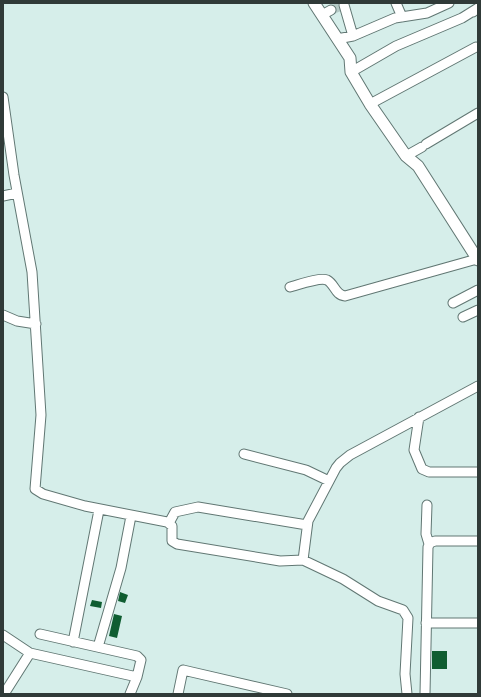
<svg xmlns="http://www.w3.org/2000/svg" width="481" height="697" viewBox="0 0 481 697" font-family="Raleway,sans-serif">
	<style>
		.building { fill: #0f5d31 }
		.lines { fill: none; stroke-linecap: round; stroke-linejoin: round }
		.minor-tunnel { stroke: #b5cac6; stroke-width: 9; stroke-dasharray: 9 4.5; stroke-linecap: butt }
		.minor-casing { stroke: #617773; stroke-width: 11 }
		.major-casing { stroke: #617773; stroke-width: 13 }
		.minor { stroke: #fff; stroke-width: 9 }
		.major { stroke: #fff; stroke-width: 11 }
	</style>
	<rect width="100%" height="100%" fill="#d6eeea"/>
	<path class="building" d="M 120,592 L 128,595 L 125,603 L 118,601 Z
		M 92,600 L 102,602 L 101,608 L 90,606 Z
		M 114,614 L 122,616 L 117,638 L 109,636 Z
		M 432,651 L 447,651 L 447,669 L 432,669 Z"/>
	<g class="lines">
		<path class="minor-tunnel" d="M 331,10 L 339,7"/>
		<defs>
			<path id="minor" d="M 396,3 L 402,17
				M 344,5 L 353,36
				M 322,15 L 331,10
				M 337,39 L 353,36 L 395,18 L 427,13 L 449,3
				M 351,72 L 396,46 L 462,18 L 478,8 L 473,12
				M 3,97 L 14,175 L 32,272 L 41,415 L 35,489 L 43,494 L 85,506 L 167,522 L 172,526 L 172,541 L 177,544 L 280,561 L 303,560 L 343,579 L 378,601 L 403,610 L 408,618 L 405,674 L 407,694
				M 370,104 L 476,47
				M 426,144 L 478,113
				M 406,156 L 422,147
				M 3,196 L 17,193
				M 290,287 C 298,285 320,277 327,280 C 335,284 335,295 345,296 L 477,259
				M 453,303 L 478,290
				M 3,315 L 17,321 L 36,324
				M 463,317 L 478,310
				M 419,417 L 414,450 L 422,469 L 429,472 L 478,472
				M 244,454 L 306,470 L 329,481
				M 427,505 L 426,534 L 429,544
				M 169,523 L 175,512 L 198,507 L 307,525
				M 303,560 L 308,521 L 336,468 L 340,463 L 350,455 L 478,386
				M 426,623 L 478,623
				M 40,634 L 137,656 L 141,660 L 137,677
				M 3,635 L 30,653 L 137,677 L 130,694
				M 73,642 L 99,510
				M 98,647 L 121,568 L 131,516
				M 4,694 L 30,653
				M 178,694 L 183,670 L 287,694
				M 425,694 L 428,547 L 430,543 L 435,541 L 478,541"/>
			<path id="major" d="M 314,3 L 350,58 L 351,72 L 370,104 L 406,156 L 418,166 L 478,260"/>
		</defs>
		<use href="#minor" class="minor-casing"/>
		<use href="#major" class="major-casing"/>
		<use href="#minor" class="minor"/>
		<use href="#major" class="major"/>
	</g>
	<rect width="481" height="697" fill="none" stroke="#303a38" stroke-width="8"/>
</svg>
